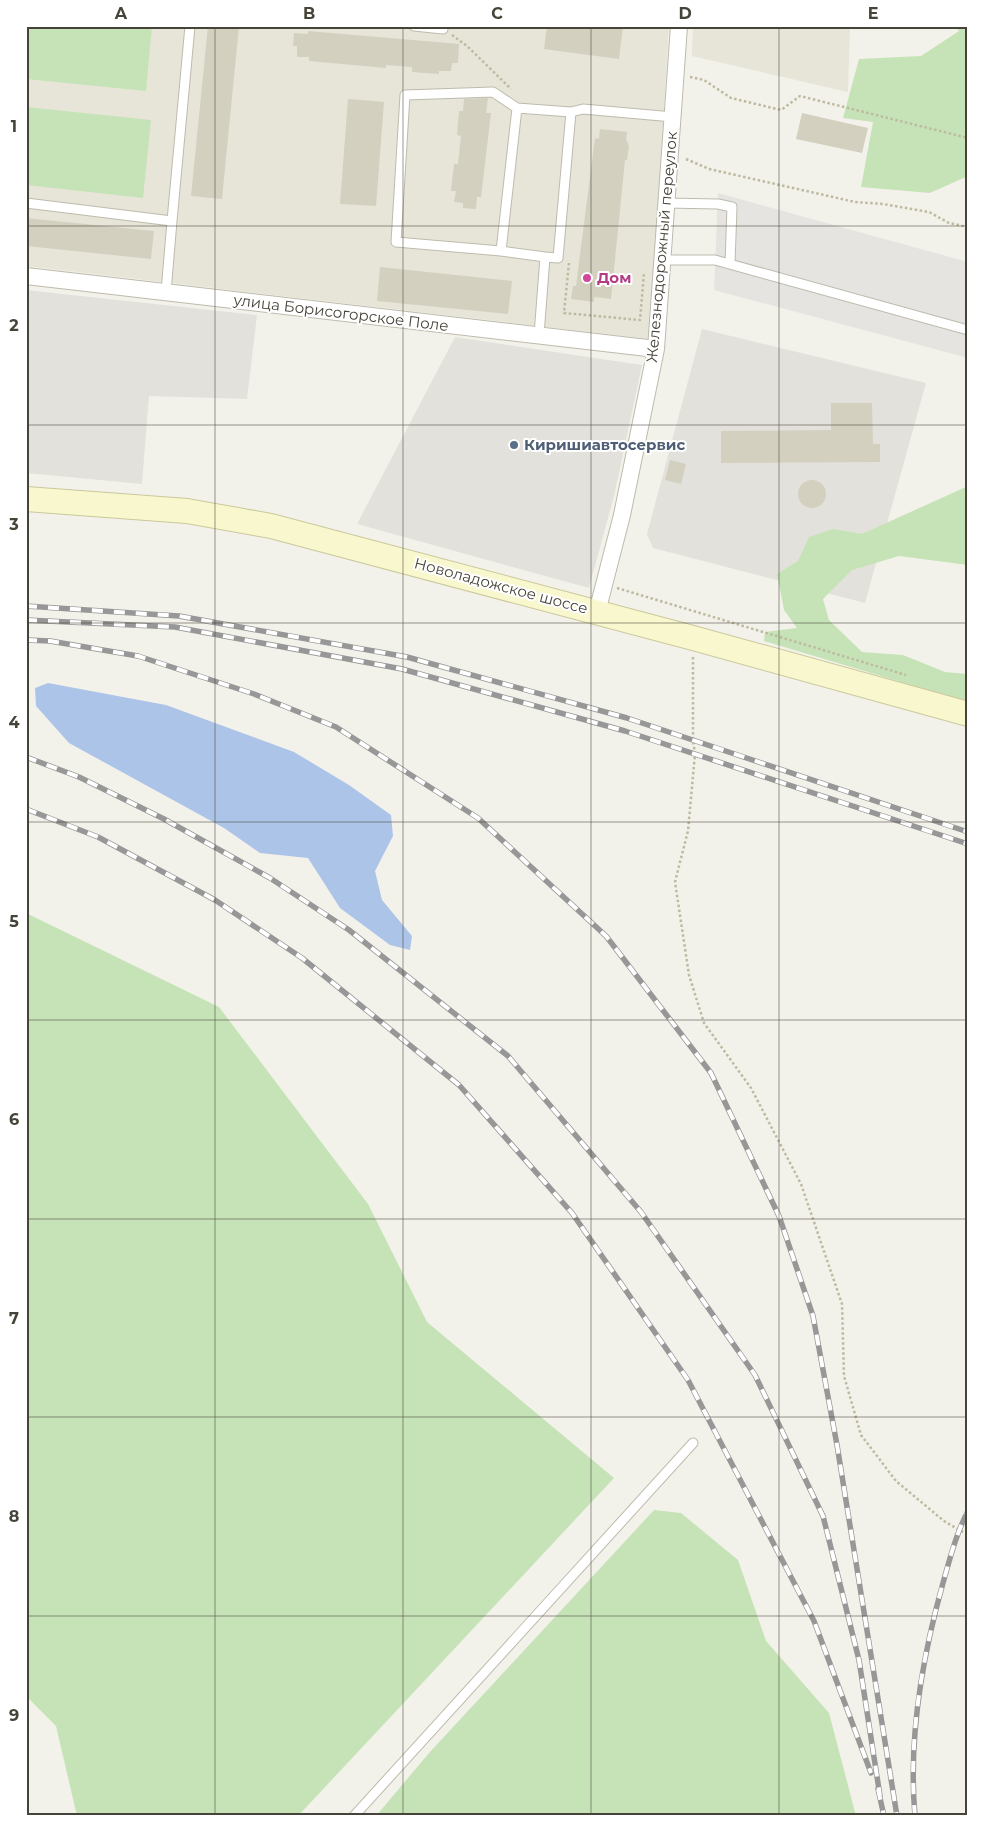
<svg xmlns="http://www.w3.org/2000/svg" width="994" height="1842" viewBox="0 0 994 1842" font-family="Montserrat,sans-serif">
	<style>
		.residential { fill: #e6e5d8 }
		.industrial { fill: #e3e1db }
		.green { fill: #c6e3b7 }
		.parking { fill: #e5e4e1 }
		.water { fill: #adc4e9 }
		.building { fill: #d3d0c0 }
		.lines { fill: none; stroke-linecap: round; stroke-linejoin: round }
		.service-casing { stroke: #bebbad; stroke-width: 11 }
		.minor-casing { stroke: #bebbad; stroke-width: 18 }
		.secondary-casing { stroke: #cbc89c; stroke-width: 26 }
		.path { stroke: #beb9a0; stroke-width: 2.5; stroke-dasharray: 2.5 2.5; stroke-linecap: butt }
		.service { stroke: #fff; stroke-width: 9 }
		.minor { stroke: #fff; stroke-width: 16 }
		.secondary { stroke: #f9f7ce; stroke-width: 24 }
		.rail-casing { stroke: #979797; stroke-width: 5.5 }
		.rail { stroke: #fff; stroke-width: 4; stroke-dasharray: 11; stroke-linecap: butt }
		.grid { fill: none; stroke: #464439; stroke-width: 1; stroke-opacity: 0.55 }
		.hotel-dot { fill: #d1479c; stroke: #fff; stroke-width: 2 }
		.service-dot { fill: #5c6f8a; stroke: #fff; stroke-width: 2 }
		.labels { text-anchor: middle; stroke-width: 4; stroke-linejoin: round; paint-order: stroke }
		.street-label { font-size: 15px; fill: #464439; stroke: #fff }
		.hotel-label { font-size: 15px; font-weight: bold; fill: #b23c85; stroke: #fff; text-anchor: start }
		.service-label { font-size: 15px; font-weight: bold; fill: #4e5e75; stroke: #fff; text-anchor: start }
		.neatline { fill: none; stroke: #464439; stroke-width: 2 }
		.grid-label { font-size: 16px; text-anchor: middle; font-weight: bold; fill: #464439 }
	</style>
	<rect width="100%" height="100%" fill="#f3f2ea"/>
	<path class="residential" d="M 26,26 L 669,26 L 650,339 L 26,266 Z
		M 693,26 L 850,26 L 848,92 L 692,56 Z"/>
	<path class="industrial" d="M 26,290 L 257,315 L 247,399 L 149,396 L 142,484 L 26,473 Z
		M 702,329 L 926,383 L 865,603 L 653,548 L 647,534 Z
		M 455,337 L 642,365 L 614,496 L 589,588 L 357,524 Z"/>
	<path class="green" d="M 26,26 L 152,26 L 146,91 L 26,79 Z
		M 955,26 L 968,26 L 968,176 L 930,193 L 861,187 L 873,122 L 843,118 L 859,59 L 921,56 L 959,31 Z
		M 26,107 L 151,120 L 143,198 L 26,185 Z
		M 968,486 L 968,565 L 899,556 L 852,570 L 823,599 L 829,620 L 862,652 L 903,655 L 945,672 L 968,674 L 968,702 L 764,641 L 765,632 L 797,628 L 784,610 L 777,574 L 798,561 L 809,537 L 833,529 L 862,534 Z
		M 26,913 L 219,1007 L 368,1204 L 427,1322 L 614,1478 L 298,1816 L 77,1816 L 56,1726 L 26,1696 Z
		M 654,1510 L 681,1513 L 738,1560 L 766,1641 L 829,1713 L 856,1816 L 376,1816 L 429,1753 Z"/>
	<path class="parking" d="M 718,193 L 968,262 L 968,358 L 714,290 Z"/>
	<path class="water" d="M 48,683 L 166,705 L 294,752 L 349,785 L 391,815 L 393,836 L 375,871 L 382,900 L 412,936 L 410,950 L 390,945 L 340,908 L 308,858 L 260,853 L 224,828 L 69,743 L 36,706 L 35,688 Z"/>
	<path class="building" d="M 208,26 L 239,26 L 222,199 L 191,196 Z
		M 547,26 L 623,26 L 619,59 L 544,49 Z
		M 308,31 L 459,44 L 458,63 L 452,63 L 451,71 L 439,71 L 439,74 L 412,72 L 412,67 L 386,65 L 386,68 L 309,61 L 309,57 L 297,57 L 297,46 L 293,46 L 294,33 L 308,34 Z
		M 488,98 L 486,113 L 491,113 L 481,197 L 477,197 L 476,209 L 463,208 L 463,203 L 454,202 L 456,191 L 451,191 L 454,164 L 458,164 L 461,136 L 457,135 L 459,111 L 463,111 L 464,99 Z
		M 348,99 L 384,102 L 376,206 L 340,204 Z
		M 802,113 L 868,128 L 862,153 L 796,139 Z
		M 600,129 L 627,132 L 626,139 L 629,146 L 627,160 L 625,160 L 611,299 L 594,297 L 594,302 L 571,299 L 573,286 L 576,286 L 595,138 L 599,139 Z
		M 26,218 L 154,231 L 151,259 L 26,246 Z
		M 380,267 L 512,281 L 508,314 L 377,301 Z
		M 831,403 L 872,403 L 873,444 L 880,444 L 880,462 L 721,463 L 721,431 L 831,430 Z
		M 670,460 L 686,464 L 681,484 L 665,480 Z
		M798 494a14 14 0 1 1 28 0a14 14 0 1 1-28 0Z"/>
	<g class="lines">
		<defs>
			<path id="service" d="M 414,26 L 443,29 L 443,26
				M 26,203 L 172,221 L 190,26
				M 666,203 L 718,204 L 732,207 L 730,264
				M 501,251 L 396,242 L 405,95 L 493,92 L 517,108
				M 545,257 L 558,258 L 571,112
				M 662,260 L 715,260 L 968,330
				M 166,292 L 172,221
				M 539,335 L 545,257 L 501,251 L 517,108 L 571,112 L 583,109 L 673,117
				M 354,1816 L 693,1443"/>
			<path id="minor" d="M 26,276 L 656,349
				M 597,612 L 622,515 L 656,349 L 679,26"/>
			<path id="secondary" d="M 26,499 L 187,511 L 271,526 L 693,638 L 968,714"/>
		</defs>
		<use href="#service" class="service-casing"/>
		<use href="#minor" class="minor-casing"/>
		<use href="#secondary" class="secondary-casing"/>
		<path class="path" d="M 452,35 L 467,46 L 511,89
			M 690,77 L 704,80 L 731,98 L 781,110 L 800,96 L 968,138
			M 686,159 L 709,169 L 855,202 L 883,204 L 929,212 L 949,223 L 968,227
			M 569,263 L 564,313 L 640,320 L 644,273
			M 617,588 L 906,675
			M 693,657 L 693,740 L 695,754 L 688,831 L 675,882 L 689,975 L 704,1023 L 751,1088 L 801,1184 L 842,1304 L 844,1376 L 861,1435 L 896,1481 L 944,1521 L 968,1535"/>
		<use href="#service" class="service"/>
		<use href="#minor" class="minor"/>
		<use href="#secondary" class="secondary"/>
		<defs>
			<path id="rail" d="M 26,606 L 179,616 L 407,657 L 627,718 L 968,832
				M 26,620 L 175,627 L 402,669 L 625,731 L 968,844
				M 26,640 L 50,641 L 138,656 L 254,694 L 336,727 L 478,818 L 606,936 L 711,1073 L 779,1216 L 813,1316 L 837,1445 L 897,1816
				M 26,757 L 79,777 L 164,819 L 270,878 L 349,930 L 508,1056 L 641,1212 L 755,1375 L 823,1516 L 859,1660 L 880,1796
				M 26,809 L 98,837 L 215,900 L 302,958 L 459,1085 L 572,1213 L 688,1380 L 814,1621 L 871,1773
				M 878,1789 L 884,1816
				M 915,1816 C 908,1738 922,1658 943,1583 C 950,1558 956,1534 968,1511"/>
		</defs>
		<use href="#rail" class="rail-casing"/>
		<use href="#rail" class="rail"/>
	</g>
	<path class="grid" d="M 215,26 L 215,1816M 403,26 L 403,1816M 591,26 L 591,1816M 779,26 L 779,1816M 26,226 L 968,226M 26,425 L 968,425M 26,623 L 968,623M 26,822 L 968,822M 26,1020 L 968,1020M 26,1219 L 968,1219M 26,1417 L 968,1417M 26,1616 L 968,1616"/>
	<circle class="hotel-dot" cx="587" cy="278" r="5"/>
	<circle class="service-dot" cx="514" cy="445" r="5"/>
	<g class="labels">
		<g class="street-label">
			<text transform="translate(662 247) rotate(-85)" y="5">Железнодорожный переулок</text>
			<text transform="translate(341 313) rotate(7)" y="5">улица Борисогорское Поле</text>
			<text transform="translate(501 586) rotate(15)" y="5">Новоладожское шоссе</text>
		</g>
		<g class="hotel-label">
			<text x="597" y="283">Дом</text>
		</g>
		<g class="service-label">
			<text x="524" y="450">Киришиавтосервис</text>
		</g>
	</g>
	<rect width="994" height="1842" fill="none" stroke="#ffffff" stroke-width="55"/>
	<rect x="28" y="28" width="938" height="1786" class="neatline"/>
	<g class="grid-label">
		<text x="121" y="19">A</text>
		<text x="309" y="19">B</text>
		<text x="497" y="19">C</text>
		<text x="685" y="19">D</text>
		<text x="873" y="19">E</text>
		<text x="14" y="132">1</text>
		<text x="14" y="331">2</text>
		<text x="14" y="530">3</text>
		<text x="14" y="728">4</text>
		<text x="14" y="927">5</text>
		<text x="14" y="1125">6</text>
		<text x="14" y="1324">7</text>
		<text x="14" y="1522">8</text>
		<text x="14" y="1721">9</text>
	</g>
</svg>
